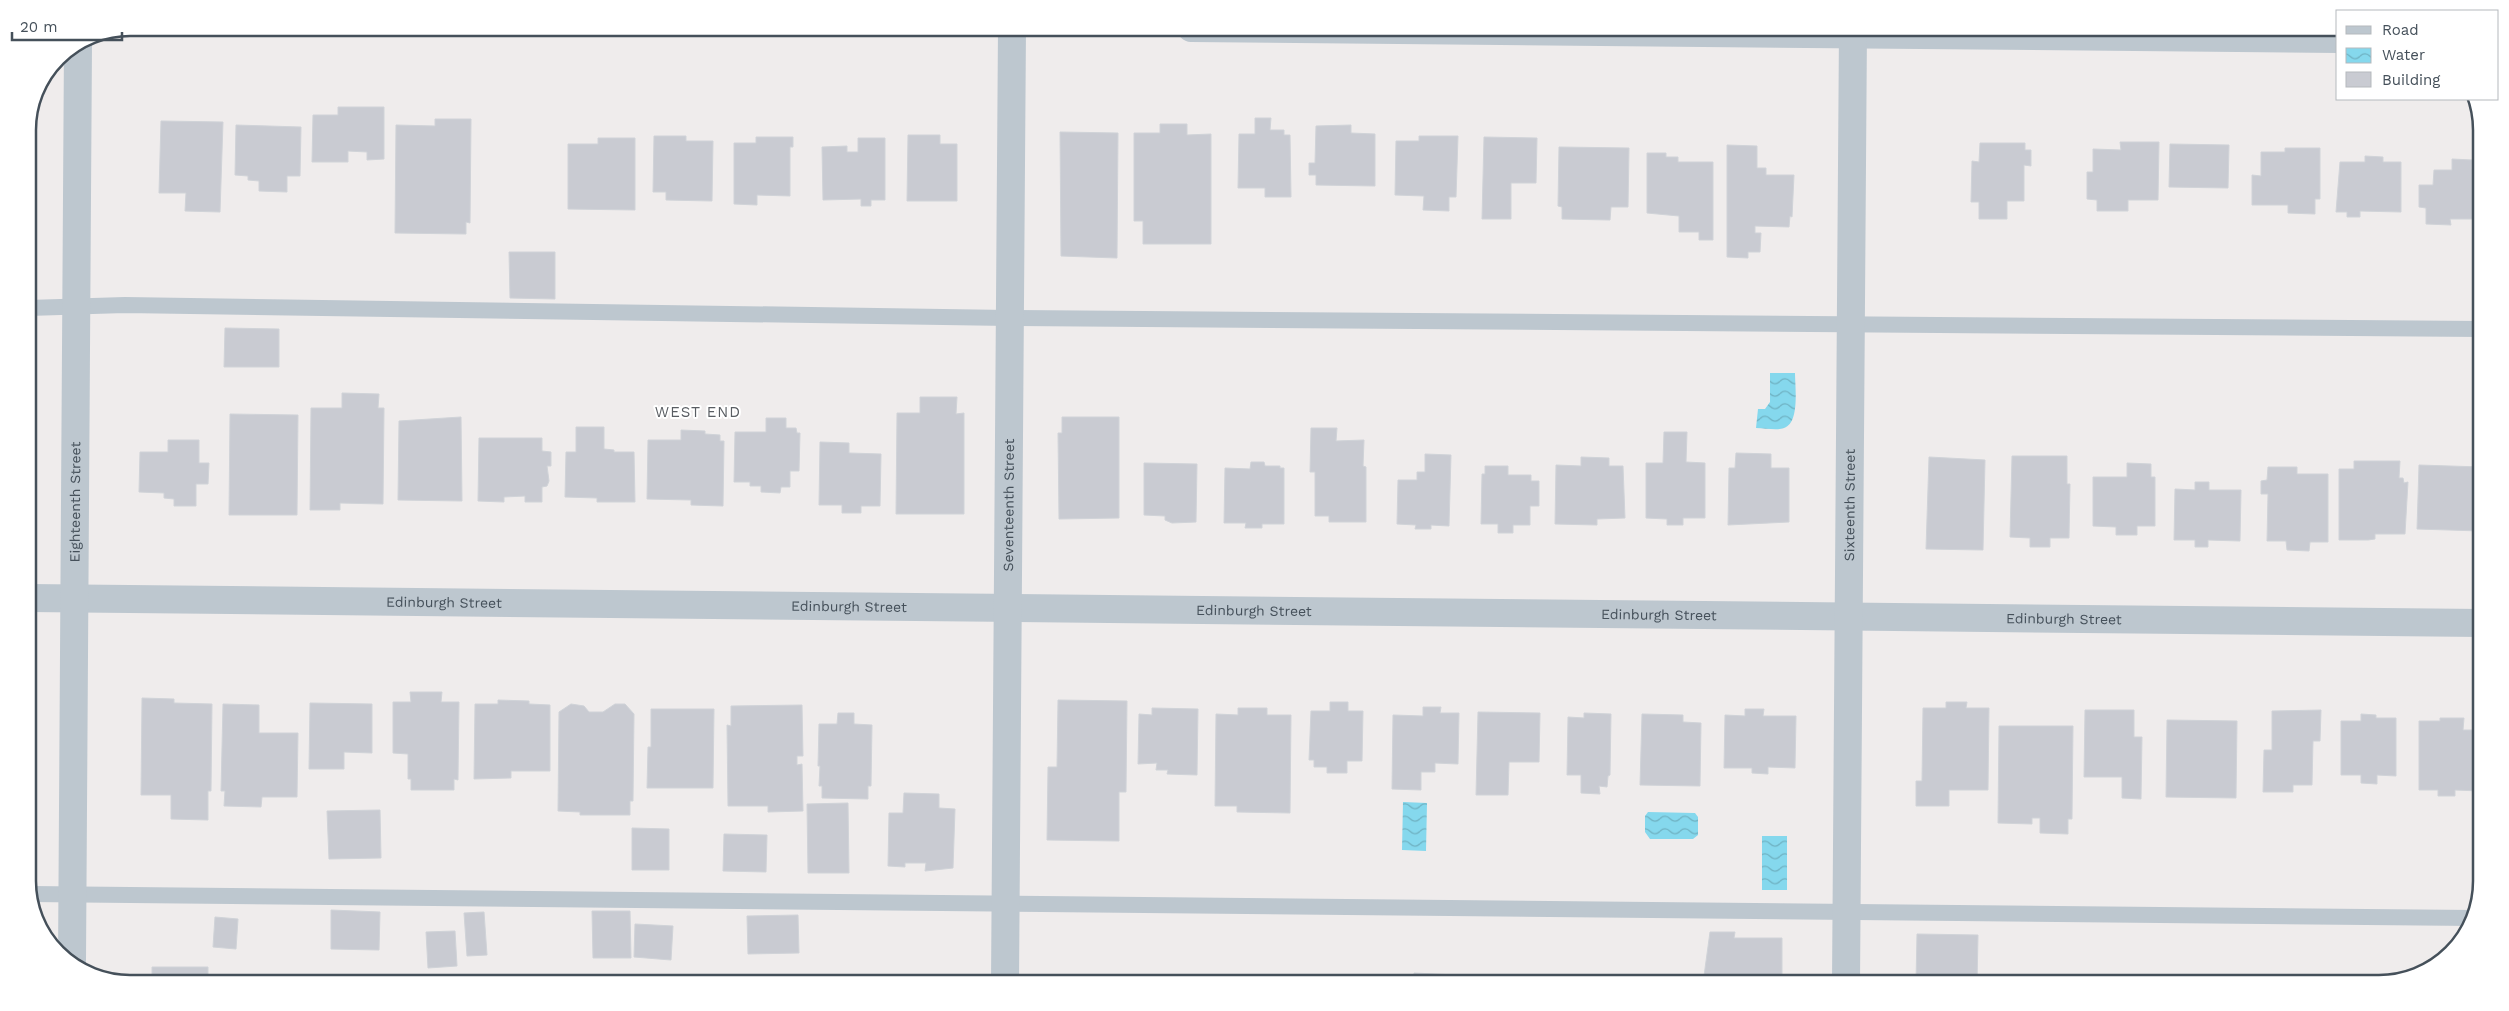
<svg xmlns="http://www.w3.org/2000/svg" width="2509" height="1011" viewBox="0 0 2509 1011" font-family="'Work Sans',sans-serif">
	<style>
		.water { fill: url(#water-waves) }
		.building { fill: #c9cbd2; stroke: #d0d3d8 }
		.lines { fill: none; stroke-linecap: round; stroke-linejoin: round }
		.lane { stroke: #bdc7cf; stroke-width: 16 }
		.street { stroke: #bdc7cf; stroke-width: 28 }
		.labels { text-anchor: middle; stroke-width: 4; stroke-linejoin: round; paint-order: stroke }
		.street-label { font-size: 14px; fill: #45505a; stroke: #fff }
		.neighbourhood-label { font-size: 15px; letter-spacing: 1px; fill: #595d62; stroke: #fff }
		.rim { fill: none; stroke: #45505a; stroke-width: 2.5 }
	</style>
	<defs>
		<pattern id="water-waves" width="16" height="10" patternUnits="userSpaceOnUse" patternTransform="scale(1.25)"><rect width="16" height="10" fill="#85d8ed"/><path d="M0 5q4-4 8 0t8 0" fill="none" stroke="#6fb2c3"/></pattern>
	</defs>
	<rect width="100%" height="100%" fill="#efecec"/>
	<path class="water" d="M 1770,373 L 1795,373 C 1795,386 1800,423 1784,428 C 1777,431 1765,428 1756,428 L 1758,409 L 1765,409 L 1770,402 Z
		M 1403,802 L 1427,803 L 1426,851 L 1402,850 Z
		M 1648,812 L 1695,813 L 1698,817 L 1698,835 L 1693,839 L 1650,839 L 1645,832 L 1645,816 Z
		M 1762,836 L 1787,836 L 1787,890 L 1762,890 Z"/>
	<path class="building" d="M 338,107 L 384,107 L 384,159 L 367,160 L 367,152 L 348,151 L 348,162 L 312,162 L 313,115 L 338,115 Z
		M 1255,118 L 1271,118 L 1270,130 L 1284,130 L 1284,135 L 1290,135 L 1291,197 L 1265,197 L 1265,188 L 1238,188 L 1239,134 L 1255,134 Z
		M 435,119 L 471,119 L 470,223 L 466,222 L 466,234 L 395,233 L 396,125 L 435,126 Z
		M 161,121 L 223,122 L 220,212 L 185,211 L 186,193 L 159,193 Z
		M 1160,124 L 1187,124 L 1187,135 L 1211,134 L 1211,244 L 1143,244 L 1143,221 L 1134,221 L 1134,133 L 1160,133 Z
		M 236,125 L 301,127 L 300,176 L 287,176 L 287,192 L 259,191 L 259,181 L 248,180 L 248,176 L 235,175 Z
		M 1351,125 L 1351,133 L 1375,134 L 1375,186 L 1316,185 L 1316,175 L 1309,175 L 1309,163 L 1315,163 L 1316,126 Z
		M 1060,132 L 1118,133 L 1117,258 L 1061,256 Z
		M 908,135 L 940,135 L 940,144 L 957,144 L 957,201 L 907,201 Z
		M 654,136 L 686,136 L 686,141 L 713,141 L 712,201 L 666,200 L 666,192 L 653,192 Z
		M 1419,136 L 1458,136 L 1456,197 L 1449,197 L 1449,211 L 1423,210 L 1424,196 L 1395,195 L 1396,141 L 1419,141 Z
		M 756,137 L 793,137 L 793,147 L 790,147 L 790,196 L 757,195 L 757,205 L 734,204 L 734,143 L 756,143 Z
		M 1484,137 L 1537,138 L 1536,183 L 1511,183 L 1511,219 L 1482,219 Z
		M 598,138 L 635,138 L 635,210 L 568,209 L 568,144 L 598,144 Z
		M 858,138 L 885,138 L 885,200 L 871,200 L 871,206 L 861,206 L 861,199 L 823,200 L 822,147 L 847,146 L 847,152 L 858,152 Z
		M 2120,142 L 2159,142 L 2158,200 L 2128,200 L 2128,211 L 2097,211 L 2097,200 L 2087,199 L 2087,172 L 2093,172 L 2093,149 L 2121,150 Z
		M 1980,143 L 2025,143 L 2025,150 L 2031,150 L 2031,166 L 2024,165 L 2024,201 L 2007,201 L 2007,219 L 1979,219 L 1979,202 L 1971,202 L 1972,161 L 1979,162 Z
		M 2170,144 L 2229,145 L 2228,188 L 2169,187 Z
		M 1727,145 L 1757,146 L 1757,168 L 1766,168 L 1766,175 L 1794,175 L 1792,217 L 1790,216 L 1789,227 L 1755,226 L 1755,233 L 1761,233 L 1760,252 L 1748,252 L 1748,258 L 1727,257 Z
		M 1559,147 L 1629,148 L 1628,207 L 1611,207 L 1610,220 L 1562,219 L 1562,207 L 1558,206 Z
		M 2285,148 L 2320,148 L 2320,199 L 2315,199 L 2315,214 L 2288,213 L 2288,205 L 2252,205 L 2252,175 L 2261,176 L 2261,152 L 2285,152 Z
		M 1647,153 L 1666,153 L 1666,157 L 1678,157 L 1678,162 L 1713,162 L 1713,240 L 1699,240 L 1699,232 L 1679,232 L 1679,216 L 1647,213 Z
		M 2365,156 L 2383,157 L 2383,162 L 2401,162 L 2401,212 L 2360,211 L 2360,217 L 2347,217 L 2347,212 L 2336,212 L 2340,162 L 2365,162 Z
		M 2452,159 L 2472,160 L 2472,169 L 2481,169 L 2481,219 L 2450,219 L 2451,225 L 2426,224 L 2426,208 L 2419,207 L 2419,185 L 2433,185 L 2434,170 L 2452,170 Z
		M 509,252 L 555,252 L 555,299 L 510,298 Z
		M 225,328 L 279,329 L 279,367 L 224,367 Z
		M 342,393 L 379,394 L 378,408 L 384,408 L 383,504 L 340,503 L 340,510 L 310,510 L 311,408 L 342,408 Z
		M 920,397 L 957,397 L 956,414 L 964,413 L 964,514 L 896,514 L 897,413 L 920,413 Z
		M 230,414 L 298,415 L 297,515 L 229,515 Z
		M 461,417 L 462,501 L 398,500 L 399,421 Z
		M 1062,417 L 1119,417 L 1119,518 L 1059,519 L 1058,433 L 1062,433 Z
		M 766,418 L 786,418 L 786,428 L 796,428 L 797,433 L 800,433 L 799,471 L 790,471 L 790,487 L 781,487 L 780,493 L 761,492 L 761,486 L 750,486 L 750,482 L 734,482 L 735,432 L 766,432 Z
		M 576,427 L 604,427 L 604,449 L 614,450 L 614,452 L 634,452 L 635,502 L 597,502 L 597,498 L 565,497 L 566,452 L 576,452 Z
		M 1311,428 L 1337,428 L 1336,441 L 1364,440 L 1363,466 L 1366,467 L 1366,522 L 1329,522 L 1329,516 L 1315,516 L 1315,472 L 1310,472 Z
		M 681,430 L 705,431 L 705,434 L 720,435 L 720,441 L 724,441 L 723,506 L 691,505 L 691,500 L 647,499 L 648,440 L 681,440 Z
		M 1664,432 L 1687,432 L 1686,462 L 1705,463 L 1705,518 L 1683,518 L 1683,525 L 1667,525 L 1667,519 L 1646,518 L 1646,463 L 1663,463 Z
		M 479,438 L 542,438 L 542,451 L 551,452 L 551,466 L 547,466 L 549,481 L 547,486 L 542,487 L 542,502 L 525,502 L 525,496 L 504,497 L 504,502 L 478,501 Z
		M 168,440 L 199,440 L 199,463 L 209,463 L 208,484 L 196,484 L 196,506 L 174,506 L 174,499 L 164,498 L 164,493 L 139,492 L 140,452 L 168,452 Z
		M 820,442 L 849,443 L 849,453 L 881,454 L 880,506 L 861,506 L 861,513 L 842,513 L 842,505 L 819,505 Z
		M 1736,453 L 1771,454 L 1771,468 L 1789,468 L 1789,522 L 1728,525 L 1729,468 L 1735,468 Z
		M 1425,454 L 1451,455 L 1449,526 L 1431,525 L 1431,529 L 1415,529 L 1416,525 L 1397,524 L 1398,480 L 1417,480 L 1417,472 L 1425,472 Z
		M 2012,456 L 2067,456 L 2067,484 L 2070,484 L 2069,538 L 2050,538 L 2050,547 L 2030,547 L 2030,538 L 2010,537 Z
		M 1581,457 L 1609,458 L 1609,466 L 1623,466 L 1625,518 L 1597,519 L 1597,525 L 1555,524 L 1556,465 L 1581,466 Z
		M 1929,457 L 1985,460 L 1983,550 L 1926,549 Z
		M 2354,461 L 2400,461 L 2399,478 L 2403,478 L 2404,483 L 2408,482 L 2405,534 L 2375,534 L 2375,539 L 2368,540 L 2339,540 L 2339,469 L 2354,469 Z
		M 1251,462 L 1264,462 L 1265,466 L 1280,466 L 1280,468 L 1284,468 L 1284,524 L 1262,524 L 1262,528 L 1245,528 L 1246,523 L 1224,523 L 1225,468 L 1250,469 Z
		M 1144,463 L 1197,464 L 1196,522 L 1172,523 L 1165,520 L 1165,516 L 1144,515 Z
		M 2127,463 L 2151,464 L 2151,477 L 2155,477 L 2155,526 L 2137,526 L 2137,535 L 2116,535 L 2116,527 L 2093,526 L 2093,477 L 2127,477 Z
		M 2419,465 L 2481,467 L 2481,531 L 2417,529 Z
		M 1485,466 L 1508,466 L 1508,475 L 1531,475 L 1531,481 L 1539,481 L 1539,506 L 1530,506 L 1530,525 L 1513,525 L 1513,533 L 1498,533 L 1498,524 L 1481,524 L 1482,474 L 1485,474 Z
		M 2268,467 L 2297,467 L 2297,474 L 2328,474 L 2328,542 L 2310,542 L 2309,551 L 2287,550 L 2286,541 L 2267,541 L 2268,494 L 2261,494 L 2261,481 L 2267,480 Z
		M 2195,482 L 2209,482 L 2209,490 L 2241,490 L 2240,541 L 2208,540 L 2208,547 L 2195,547 L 2195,540 L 2174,540 L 2175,489 L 2195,490 Z
		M 410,692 L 442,692 L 441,702 L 459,702 L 458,780 L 454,779 L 454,790 L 411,790 L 411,779 L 408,779 L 408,754 L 393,753 L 393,702 L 411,702 Z
		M 142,698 L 174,699 L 174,703 L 212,704 L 211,791 L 208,791 L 208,820 L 171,819 L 171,795 L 141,795 Z
		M 498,700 L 529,701 L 529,704 L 550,705 L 550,771 L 511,771 L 511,778 L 474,779 L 475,704 L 498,704 Z
		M 1058,700 L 1127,701 L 1126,792 L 1119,792 L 1119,841 L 1047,840 L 1048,767 L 1057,767 Z
		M 1330,702 L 1348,702 L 1348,711 L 1363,711 L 1362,761 L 1347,761 L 1347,773 L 1327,773 L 1327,767 L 1314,767 L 1314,760 L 1309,760 L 1311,711 L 1330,711 Z
		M 1946,702 L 1967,702 L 1966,708 L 1989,708 L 1988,790 L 1949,790 L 1949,806 L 1916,806 L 1916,781 L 1922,781 L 1923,708 L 1946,708 Z
		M 310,703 L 372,704 L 372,753 L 344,752 L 344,769 L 309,769 Z
		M 223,704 L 259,705 L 259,733 L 298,733 L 297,797 L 262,797 L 261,807 L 224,806 L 225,791 L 221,791 Z
		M 571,704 L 584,706 L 589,712 L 603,712 L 615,704 L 625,704 L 634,714 L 633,801 L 630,801 L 630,815 L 580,815 L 580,812 L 558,811 L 559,712 Z
		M 802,705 L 803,756 L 797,756 L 797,765 L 802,764 L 803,811 L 768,812 L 768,806 L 728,806 L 727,725 L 731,726 L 731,706 Z
		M 1423,707 L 1441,707 L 1440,713 L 1459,713 L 1458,764 L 1435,763 L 1435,772 L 1421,772 L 1421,790 L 1392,789 L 1393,715 L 1423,716 Z
		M 1152,708 L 1198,709 L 1197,775 L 1167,774 L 1168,770 L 1156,770 L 1157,763 L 1138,764 L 1139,714 L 1152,715 Z
		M 1238,708 L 1267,708 L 1267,715 L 1291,715 L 1290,813 L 1237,812 L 1237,806 L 1215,806 L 1216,714 L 1238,715 Z
		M 651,709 L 714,709 L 713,788 L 647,788 L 648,747 L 651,747 Z
		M 1745,709 L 1764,709 L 1763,716 L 1796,716 L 1795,768 L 1768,767 L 1768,774 L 1752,773 L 1752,768 L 1724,768 L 1725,715 L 1745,716 Z
		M 2085,710 L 2134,710 L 2134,737 L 2142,737 L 2141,799 L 2122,798 L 2122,777 L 2084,777 Z
		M 2321,710 L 2320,741 L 2313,741 L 2312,785 L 2293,785 L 2293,792 L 2263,792 L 2264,750 L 2272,750 L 2272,711 Z
		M 1478,712 L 1540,713 L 1539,762 L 1509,762 L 1508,795 L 1476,795 Z
		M 838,713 L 854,713 L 854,724 L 872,725 L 871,786 L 868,786 L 868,799 L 822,798 L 822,786 L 819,786 L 820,766 L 818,766 L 819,724 L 837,724 Z
		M 1584,713 L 1611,714 L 1610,775 L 1608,776 L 1607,787 L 1599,786 L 1600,794 L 1581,793 L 1581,775 L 1567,775 L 1568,717 L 1584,718 Z
		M 1642,714 L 1683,715 L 1683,722 L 1701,723 L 1700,786 L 1640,785 Z
		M 2361,714 L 2376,715 L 2376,718 L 2396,718 L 2396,776 L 2377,775 L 2377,784 L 2361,783 L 2361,775 L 2341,775 L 2341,721 L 2361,721 Z
		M 2440,718 L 2464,718 L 2463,730 L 2481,730 L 2481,791 L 2455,790 L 2455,796 L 2438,796 L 2438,790 L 2419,790 L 2419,721 L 2440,721 Z
		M 2167,720 L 2237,721 L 2236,798 L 2166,797 Z
		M 1999,726 L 2073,726 L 2072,819 L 2068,819 L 2068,834 L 2040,833 L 2040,818 L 2032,818 L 2032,824 L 1998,823 Z
		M 904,793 L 939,794 L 939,808 L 955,809 L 953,868 L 925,871 L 926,863 L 905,863 L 905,867 L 888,866 L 889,813 L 903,813 Z
		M 848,803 L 849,873 L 808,873 L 807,804 Z
		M 380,810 L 381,858 L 329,859 L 327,811 Z
		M 632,828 L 669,829 L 669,870 L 632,870 Z
		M 724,834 L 767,835 L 766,872 L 723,871 Z
		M 331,910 L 380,912 L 379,950 L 331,949 Z
		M 592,911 L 630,911 L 631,958 L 593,958 Z
		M 484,912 L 487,955 L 467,956 L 464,913 Z
		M 798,915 L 799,953 L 748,954 L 747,916 Z
		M 215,917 L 238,919 L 236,949 L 213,947 Z
		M 635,924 L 673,926 L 671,960 L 634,957 Z
		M 455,931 L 457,966 L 428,968 L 426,932 Z
		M 1710,932 L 1735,932 L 1734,938 L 1782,938 L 1782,983 L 1710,983 L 1710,980 L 1704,976 Z
		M 1917,934 L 1978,935 L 1977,983 L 1916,983 Z
		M 152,967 L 208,967 L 208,983 L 152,983 Z
		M 1414,973 L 1455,975 L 1455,983 L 1414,983 Z"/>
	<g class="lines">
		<path class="lane" d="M 28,308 L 125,305 L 1009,318 L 2481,329
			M 30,894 L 2474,918"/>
		<g class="street">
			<path d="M 1191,28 L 2338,39"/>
			<path id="s1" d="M 28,598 L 2481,623"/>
			<path id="s2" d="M 72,961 L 78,44"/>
			<path id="s3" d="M 1005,983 L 1012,28"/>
			<path id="s4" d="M 1846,983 L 1853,28"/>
		</g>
	</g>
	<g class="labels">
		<g class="street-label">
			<text dy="5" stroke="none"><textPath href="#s2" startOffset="459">Eighteenth Street</textPath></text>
			<text dy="5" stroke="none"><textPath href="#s3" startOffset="478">Seventeenth Street</textPath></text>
			<text dy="5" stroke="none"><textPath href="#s4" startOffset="478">Sixteenth Street</textPath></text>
			<text dy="5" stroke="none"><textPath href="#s1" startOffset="416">Edinburgh Street</textPath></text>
			<text dy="5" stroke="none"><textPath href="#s1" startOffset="821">Edinburgh Street</textPath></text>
			<text dy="5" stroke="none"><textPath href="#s1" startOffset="1226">Edinburgh Street</textPath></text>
			<text dy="5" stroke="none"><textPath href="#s1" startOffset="1631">Edinburgh Street</textPath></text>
			<text dy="5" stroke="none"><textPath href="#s1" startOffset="2036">Edinburgh Street</textPath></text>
		</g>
		<g class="neighbourhood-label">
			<text x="698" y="417">WEST END</text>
		</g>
	</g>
	<path d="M0 0H2509V1011H0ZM130 36H2379A94 94 0 0 1 2473 130V881A94 94 0 0 1 2379 975H130A94 94 0 0 1 36 881V130A94 94 0 0 1 130 36Z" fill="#fff" fill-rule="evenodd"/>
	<path class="rim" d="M130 36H2379A94 94 0 0 1 2473 130V881A94 94 0 0 1 2379 975H130A94 94 0 0 1 36 881V130A94 94 0 0 1 130 36Z"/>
	<rect x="2336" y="10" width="162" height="90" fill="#ffffff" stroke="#b5b9bd"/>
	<rect x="2346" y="26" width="25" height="8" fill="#bdc7cf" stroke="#b5b9bd"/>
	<text x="2382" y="35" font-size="15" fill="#45505a">Road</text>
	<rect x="2346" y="48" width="25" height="15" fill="url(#water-waves)" stroke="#b5b9bd"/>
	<text x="2382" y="60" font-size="15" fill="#45505a">Water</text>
	<rect x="2346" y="72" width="25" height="15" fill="#c9cbd2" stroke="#b5b9bd"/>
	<text x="2382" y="85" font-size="15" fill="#45505a">Building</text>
	<path d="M12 32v8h110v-8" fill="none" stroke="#45505a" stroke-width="2.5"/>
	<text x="20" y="32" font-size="15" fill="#45505a" stroke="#ffffff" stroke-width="4" paint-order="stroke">20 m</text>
</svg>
